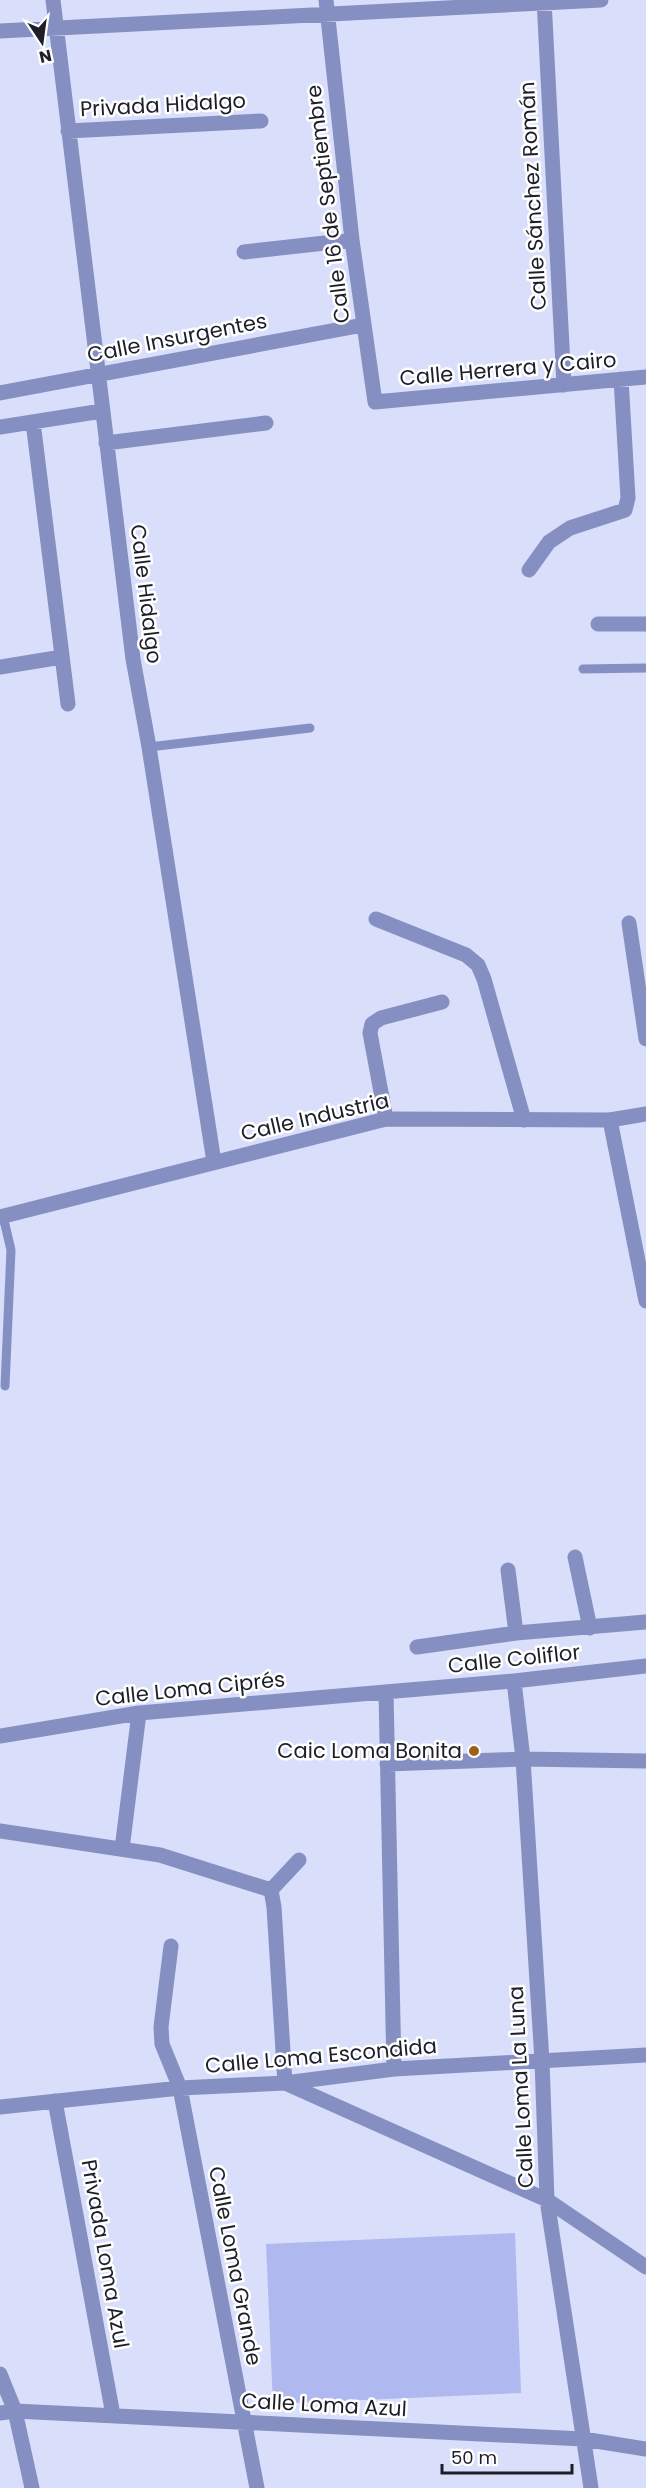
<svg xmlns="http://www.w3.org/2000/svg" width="646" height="2488" viewBox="0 0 646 2488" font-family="Poppins,sans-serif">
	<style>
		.green { fill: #afb8ef }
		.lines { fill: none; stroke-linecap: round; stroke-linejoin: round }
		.service { stroke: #868fc2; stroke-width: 9 }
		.minor { stroke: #868fc2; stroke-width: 15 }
		.tertiary { stroke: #868fc2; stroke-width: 15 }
		.poi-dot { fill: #9a631d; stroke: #fff; stroke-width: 2 }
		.labels { text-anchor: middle; stroke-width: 5; stroke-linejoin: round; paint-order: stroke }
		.street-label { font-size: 21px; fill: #1d1e28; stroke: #fff }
		.poi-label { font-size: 21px; fill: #1d1e28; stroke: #fff; text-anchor: end }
	</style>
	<rect width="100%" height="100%" fill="#d9defa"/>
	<path class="green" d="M 515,2233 L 521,2393 L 273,2404 L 266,2244 Z"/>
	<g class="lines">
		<path class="service" d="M 583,669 L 646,668
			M 149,747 L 310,728
			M 3,1216 L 11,1250 L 5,1386"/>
		<path class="minor" d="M 53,0 L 133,659 L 149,747 L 214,1162
			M 326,0 L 352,240 L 375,402 L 646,377
			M 544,0 L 564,385
			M 0,31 L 601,0
			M 68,131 L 261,121
			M 244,252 L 352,240
			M 0,393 L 363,325
			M 33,422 L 68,704
			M 0,427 L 102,411
			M 106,443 L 266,423
			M 529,570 L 549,542 L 570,528 L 625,510 L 628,498 L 621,379
			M 598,624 L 646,624
			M 0,667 L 62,657
			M 376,919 L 466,955 L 478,965 L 484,979 L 524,1120
			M 629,923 L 646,1039
			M 386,1119 L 370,1033 L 372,1024 L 381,1018 L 442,1002
			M 610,1120 L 646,1301
			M 575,1557 L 590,1628
			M 508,1570 L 516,1633
			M 417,1647 L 516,1633 L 646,1622
			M 514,1681 L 523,1759 L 542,2061 L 547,2200 L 591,2488
			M 386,1692 L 394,2069
			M 0,1736 L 139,1713 L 514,1681 L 646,1666
			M 387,1764 L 523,1759 L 646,1761
			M 0,1831 L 160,1855 L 271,1890
			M 122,1849 L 139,1713
			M 271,1890 L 274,1907 L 285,2083 L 547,2200 L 646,2267
			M 271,1890 L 299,1860
			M 171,1946 L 161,2027 L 162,2044 L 180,2088 L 257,2488
			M 55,2101 L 113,2415
			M 0,2107 L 180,2088 L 285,2083 L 394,2069 L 646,2055
			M 0,2374 L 15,2411 L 32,2488
			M 0,2413 L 15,2411 L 583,2439 L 646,2449"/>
		<path class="tertiary" d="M 0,1217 L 386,1119 L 610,1120 L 646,1114"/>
	</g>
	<circle class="poi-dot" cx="474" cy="1751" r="6"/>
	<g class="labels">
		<g class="street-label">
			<text transform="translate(163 105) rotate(-3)" y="7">Privada Hidalgo</text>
			<text transform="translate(533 196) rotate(-93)" y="7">Calle Sánchez Román</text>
			<text transform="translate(328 204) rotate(-97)" y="7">Calle 16 de Septiembre</text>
			<text transform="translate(177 338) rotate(-11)" y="7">Calle Insurgentes</text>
			<text transform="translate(508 369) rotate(-5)" y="7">Calle Herrera y Cairo</text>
			<text transform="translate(146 594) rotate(83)" y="7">Calle Hidalgo</text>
			<text transform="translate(315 1117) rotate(-13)" y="7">Calle Industria</text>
			<text transform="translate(514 1659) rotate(-6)" y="7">Calle Coliflor</text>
			<text transform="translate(190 1689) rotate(-6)" y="7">Calle Loma Ciprés</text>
			<text transform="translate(321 2056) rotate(-5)" y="7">Calle Loma Escondida</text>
			<text transform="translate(521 2087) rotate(-93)" y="7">Calle Loma La Luna</text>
			<text transform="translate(105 2254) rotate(80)" y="7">Privada Loma Azul</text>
			<text transform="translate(235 2266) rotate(79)" y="7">Calle Loma Grande</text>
			<text transform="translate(324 2405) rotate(3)" y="7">Calle Loma Azul</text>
		</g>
		<g class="poi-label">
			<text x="462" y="1758">Caic Loma Bonita</text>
		</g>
	</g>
	<g transform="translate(42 42) rotate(167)" stroke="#ffffff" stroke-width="4.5" paint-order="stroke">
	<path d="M0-4.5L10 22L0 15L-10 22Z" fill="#1d1e28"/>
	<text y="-9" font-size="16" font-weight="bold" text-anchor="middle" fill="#1d1e28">N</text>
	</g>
	<path d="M442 2464v9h130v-9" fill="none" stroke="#1d1e28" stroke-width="3"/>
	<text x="451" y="2464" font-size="18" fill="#1d1e28" stroke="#ffffff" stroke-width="4.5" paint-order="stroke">50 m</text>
</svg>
